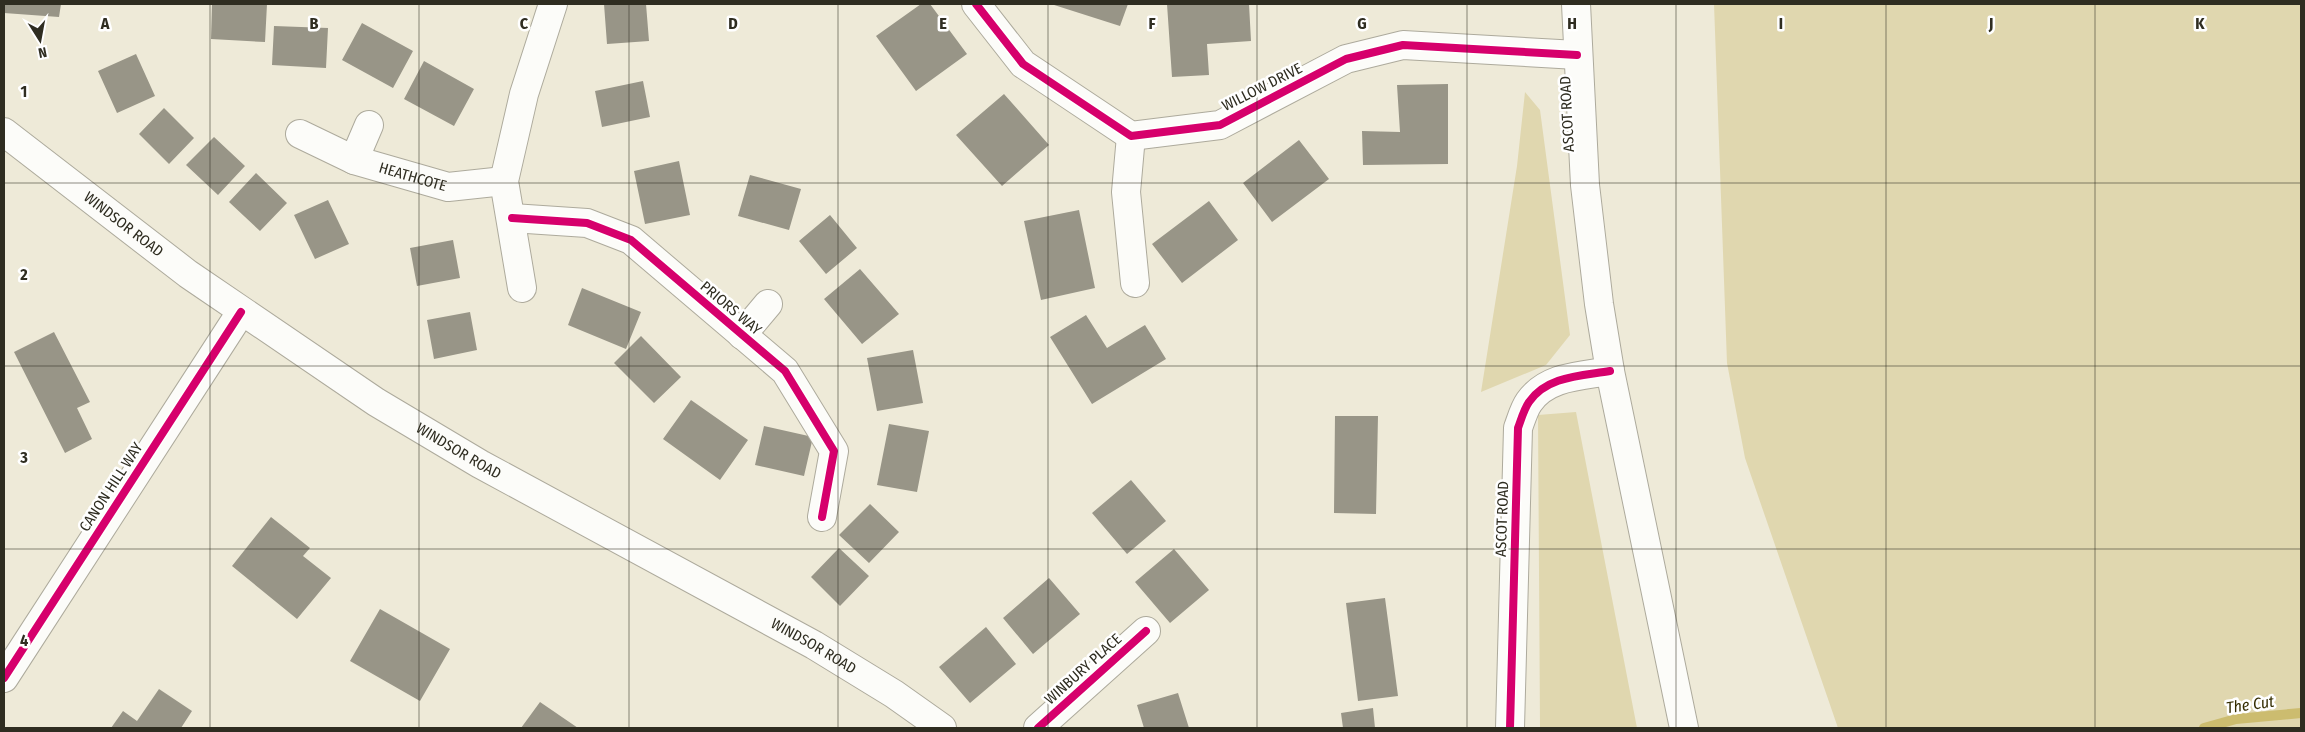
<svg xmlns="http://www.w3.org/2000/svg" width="2305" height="732" viewBox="0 0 2305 732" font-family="'Fira Sans Condensed',sans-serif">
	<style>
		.green { fill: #e0d7af }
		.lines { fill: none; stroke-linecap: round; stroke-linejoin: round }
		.stream { stroke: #ccbc6f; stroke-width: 10 }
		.building { fill: #989587 }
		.minor-casing { stroke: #adaa9c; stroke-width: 30 }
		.major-casing { stroke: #adaa9c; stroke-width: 30 }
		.minor { stroke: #fcfcf9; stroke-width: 28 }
		.major { stroke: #fcfcf9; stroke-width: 28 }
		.cycleway-casing { stroke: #fff; stroke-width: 11 }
		.cycleway { stroke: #d6006c; stroke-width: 8 }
		.grid { fill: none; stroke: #2f2d21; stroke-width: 1; stroke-opacity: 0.55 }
		.labels { text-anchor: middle; stroke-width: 5; stroke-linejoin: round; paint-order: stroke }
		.street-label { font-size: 15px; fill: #2f2d21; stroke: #fff }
		.water-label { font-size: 16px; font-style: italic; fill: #342c00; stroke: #fff }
		.grid-label { font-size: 16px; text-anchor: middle; font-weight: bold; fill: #2f2d21; stroke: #fff; stroke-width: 5; stroke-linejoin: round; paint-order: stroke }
	</style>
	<rect width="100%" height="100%" fill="#eeead8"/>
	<path class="green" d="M 1714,4 L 2301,4 L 2301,728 L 1838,728 L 1745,458 L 1727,363 Z
		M 1525,92 L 1540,110 L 1570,335 L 1546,365 L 1481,392 L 1517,166 Z
		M 1576,412 L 1637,728 L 1540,728 L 1538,415 Z"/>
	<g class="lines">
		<path class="stream" d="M 2204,728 L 2236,719 L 2301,713"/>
	</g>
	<path class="building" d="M 4,4 L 61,4 L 59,17 L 4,13 Z
		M 212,4 L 267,4 L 265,42 L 211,39 Z
		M 604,4 L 646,4 L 649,41 L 607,44 Z
		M 921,4 L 930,4 L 967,54 L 916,91 L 876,36 Z
		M 1051,4 L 1128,4 L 1120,26 Z
		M 1167,4 L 1249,4 L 1251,41 L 1207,44 L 1209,75 L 1172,77 Z
		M 362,23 L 413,51 L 393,88 L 342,60 Z
		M 274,26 L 328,28 L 326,68 L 272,65 Z
		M 136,54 L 155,96 L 117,113 L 98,71 Z
		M 424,61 L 474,89 L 454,126 L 404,99 Z
		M 643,81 L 650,117 L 602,127 L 595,91 Z
		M 1448,84 L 1448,164 L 1363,165 L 1362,131 L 1400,132 L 1397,85 Z
		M 1004,94 L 1049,145 L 1002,186 L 956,135 Z
		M 164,108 L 194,138 L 169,164 L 139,134 Z
		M 214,137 L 245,166 L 218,195 L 186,165 Z
		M 1299,140 L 1329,179 L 1272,222 L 1243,183 Z
		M 679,161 L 690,215 L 645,224 L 634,171 Z
		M 256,173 L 287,203 L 260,231 L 229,202 Z
		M 750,175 L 801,189 L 789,230 L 738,216 Z
		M 328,200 L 349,244 L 315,259 L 294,215 Z
		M 1209,201 L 1238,240 L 1182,283 L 1152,244 Z
		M 1079,210 L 1095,288 L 1041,300 L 1024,221 Z
		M 830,215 L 857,248 L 826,274 L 799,241 Z
		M 453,240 L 460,278 L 417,286 L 410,248 Z
		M 860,269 L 899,314 L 862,344 L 824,299 Z
		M 582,288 L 641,312 L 626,349 L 568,325 Z
		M 470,312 L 477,350 L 434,359 L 427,320 Z
		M 1086,315 L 1107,348 L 1145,325 L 1166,359 L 1092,404 L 1050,337 Z
		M 54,332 L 90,402 L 77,408 L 92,439 L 65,453 L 14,352 Z
		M 641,336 L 681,377 L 654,403 L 614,363 Z
		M 913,350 L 923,403 L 877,411 L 867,358 Z
		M 691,400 L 748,440 L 720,480 L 663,439 Z
		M 1335,416 L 1378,416 L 1376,514 L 1334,513 Z
		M 889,424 L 929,431 L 917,492 L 877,485 Z
		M 764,426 L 813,437 L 804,476 L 755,465 Z
		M 1131,480 L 1166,521 L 1127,554 L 1092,513 Z
		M 870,504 L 899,532 L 869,563 L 839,535 Z
		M 271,517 L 310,548 L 303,556 L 331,578 L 297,619 L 232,566 Z
		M 839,548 L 869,576 L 840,606 L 811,577 Z
		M 1174,549 L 1209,590 L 1170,623 L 1135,582 Z
		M 1049,578 L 1080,614 L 1033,654 L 1003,618 Z
		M 1385,598 L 1398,696 L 1358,701 L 1346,603 Z
		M 380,609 L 450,649 L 420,701 L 350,661 Z
		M 986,627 L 1016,664 L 970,703 L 939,667 Z
		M 159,689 L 192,711 L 181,728 L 111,728 L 123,711 L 137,721 Z
		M 1178,693 L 1189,728 L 1144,728 L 1137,705 Z
		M 540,702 L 578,728 L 521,728 Z
		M 1373,708 L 1375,728 L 1343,728 L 1341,713 Z"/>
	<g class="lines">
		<defs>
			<g id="minor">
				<path d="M 976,4 L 1023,64 L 1131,136 L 1220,125 L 1346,59 L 1403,45 L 1577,55"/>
				<path id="s1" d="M 300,134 L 354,160 L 448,187 L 504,181"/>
				<path d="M 1131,136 L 1126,192 L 1135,283"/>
				<path d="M 354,160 L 369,125"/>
				<path d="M 512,218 L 587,223 L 631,240 L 785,371 L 834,451 L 822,517"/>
				<path d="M 522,288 L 504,181 L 524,94 L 553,4"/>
				<path d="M 742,335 L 768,304"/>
				<path d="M 4,678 L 241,312"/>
				<path d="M 1038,728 L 1146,631"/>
				<path d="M 1510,728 L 1518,428 C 1521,420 1524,409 1529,402 C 1547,376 1581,376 1610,371"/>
			</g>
			<g id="major">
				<path d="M 1576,4 L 1585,185 L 1599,304 L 1610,371 L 1684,728"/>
				<path id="s2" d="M 4,132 L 188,274 L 376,402 L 480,464 L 814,645 L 894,694 L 942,728"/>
			</g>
		</defs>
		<use href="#minor" class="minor-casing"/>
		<use href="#major" class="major-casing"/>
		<use href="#minor" class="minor"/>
		<use href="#major" class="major"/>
		<defs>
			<path id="cycleway" d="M 976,4 L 1023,64 L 1131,136 L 1220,125 L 1346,59 L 1403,45 L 1577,55
				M 512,218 L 587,223 L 631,240 L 785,371 L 834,451 L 822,517
				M 4,678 L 241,312
				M 1038,728 L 1146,631
				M 1510,728 L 1518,428 C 1521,420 1524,409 1529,402 C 1547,376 1581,376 1610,371"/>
		</defs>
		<use href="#cycleway" class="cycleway-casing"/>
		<use href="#cycleway" class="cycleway"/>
	</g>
	<path class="grid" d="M 210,4 L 210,728M 419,4 L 419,728M 629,4 L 629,728M 838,4 L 838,728M 1048,4 L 1048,728M 1257,4 L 1257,728M 1467,4 L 1467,728M 1676,4 L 1676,728M 1886,4 L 1886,728M 2095,4 L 2095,728M 4,183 L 2301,183M 4,366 L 2301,366M 4,549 L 2301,549"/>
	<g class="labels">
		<g class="street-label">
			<text transform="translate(1262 87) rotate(-27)" y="5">WILLOW DRIVE</text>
			<text transform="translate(1567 114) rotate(-93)" y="5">ASCOT ROAD</text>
			<text dy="5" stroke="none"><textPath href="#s1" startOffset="121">HEATHCOTE</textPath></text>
			<text dy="5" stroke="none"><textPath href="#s2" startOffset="151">WINDSOR ROAD</textPath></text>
			<text transform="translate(731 308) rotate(40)" y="5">PRIORS WAY</text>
			<text dy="5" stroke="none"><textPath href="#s2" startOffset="556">WINDSOR ROAD</textPath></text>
			<text transform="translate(111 487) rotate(-57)" y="5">CANON HILL WAY</text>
			<text transform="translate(1502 519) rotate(-88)" y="5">ASCOT ROAD</text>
			<text dy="5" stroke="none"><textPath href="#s2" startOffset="961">WINDSOR ROAD</textPath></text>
			<text transform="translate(1083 669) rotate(-42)" y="5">WINBURY PLACE</text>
		</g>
		<g class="water-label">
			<text transform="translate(2250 704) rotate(-8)" y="6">The Cut</text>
		</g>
	</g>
	<g class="grid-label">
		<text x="105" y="29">A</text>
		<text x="314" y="29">B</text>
		<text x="524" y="29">C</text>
		<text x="733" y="29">D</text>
		<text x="943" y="29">E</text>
		<text x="1152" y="29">F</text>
		<text x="1362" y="29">G</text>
		<text x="1572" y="29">H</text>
		<text x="1781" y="29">I</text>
		<text x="1991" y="29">J</text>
		<text x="2200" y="29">K</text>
		<text x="24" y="97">1</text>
		<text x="24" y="280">2</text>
		<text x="24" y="463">3</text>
		<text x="24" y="646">4</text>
	</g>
	<rect width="2305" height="732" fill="none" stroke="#2f2d21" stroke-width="10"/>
	<g transform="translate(40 40) rotate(169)" stroke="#ffffff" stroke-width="4" paint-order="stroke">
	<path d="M0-4L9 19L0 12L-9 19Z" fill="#2f2d21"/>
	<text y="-8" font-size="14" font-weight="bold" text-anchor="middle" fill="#2f2d21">N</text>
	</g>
</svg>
